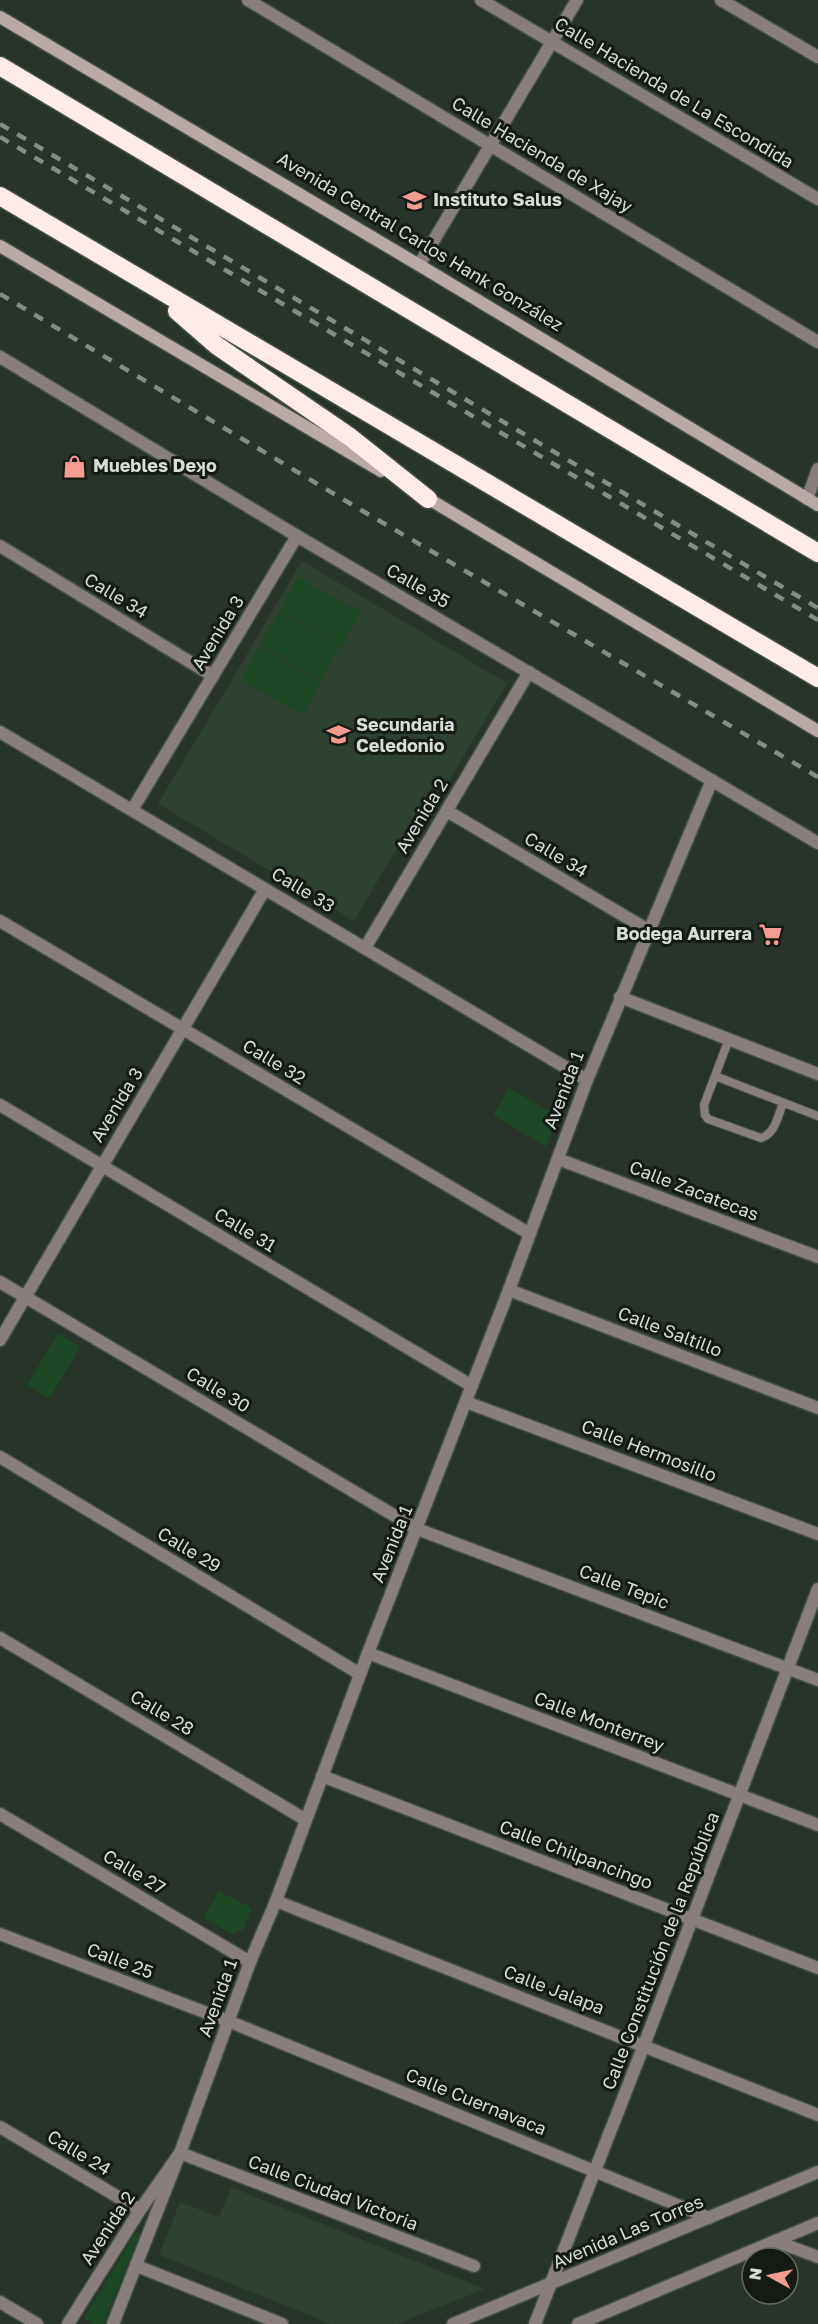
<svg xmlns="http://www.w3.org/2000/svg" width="818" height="2324" viewBox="0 0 818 2324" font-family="'Golos Text',sans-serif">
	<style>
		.built { fill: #2e402f }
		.green { fill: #1c4724 }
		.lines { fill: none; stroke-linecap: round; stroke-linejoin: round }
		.service-casing { stroke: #444f45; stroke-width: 10 }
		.minor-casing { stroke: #444f45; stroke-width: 15 }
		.tertiary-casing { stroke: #444f45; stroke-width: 15 }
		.secondary-casing { stroke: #444f45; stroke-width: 15 }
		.motorway-casing { stroke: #444f45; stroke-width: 21 }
		.service { stroke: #887e7d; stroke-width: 8 }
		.minor { stroke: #887e7d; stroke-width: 12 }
		.tertiary { stroke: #887e7d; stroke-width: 12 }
		.secondary { stroke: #b9aaa8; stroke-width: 12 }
		.motorway { stroke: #ffece9; stroke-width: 18 }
		.rail { stroke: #848d85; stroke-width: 4.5; stroke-dasharray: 10 10; stroke-linecap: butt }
		.labels { text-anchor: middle; stroke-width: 6; stroke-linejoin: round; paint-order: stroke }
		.street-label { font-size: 18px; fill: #d6ded7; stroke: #151a15 }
		.poi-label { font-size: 18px; font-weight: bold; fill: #d6ded7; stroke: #151a15; text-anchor: start }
	</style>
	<rect width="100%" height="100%" fill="#283429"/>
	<path class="built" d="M 302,561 L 507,683 L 443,791 L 434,786 L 354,921 L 158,804 Z
		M 231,2187 L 485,2289 L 397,2324 L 331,2324 L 159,2255 L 180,2202 L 219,2217 Z"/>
	<path class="green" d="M 298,577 L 360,612 L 341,646 L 280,611 Z
		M 279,612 L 340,647 L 321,680 L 260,645 Z
		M 259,647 L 321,682 L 302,715 L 241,680 Z
		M 509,1088 L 557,1116 L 546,1147 L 493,1115 Z
		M 58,1333 L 80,1347 L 49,1399 L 27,1385 Z
		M 219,1891 L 252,1908 L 244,1929 L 232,1934 L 203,1918 Z
		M 136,2232 L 140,2234 L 103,2324 L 93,2324 L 84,2318 Z"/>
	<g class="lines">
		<defs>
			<path id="service" d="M 729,1039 L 704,1105 L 705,1115 L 708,1119 L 761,1138 C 775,1134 778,1116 783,1103
				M 715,1076 L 818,1116"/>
			<path id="minor" d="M 248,0 L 818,342
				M 481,0 L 818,199
				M 721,0 L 818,57
				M 0,546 L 213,676
				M 0,732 L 587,1080
				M 132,810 L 297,536
				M 447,811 L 648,930
				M 365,948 L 529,672
				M 620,997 L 818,1074
				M 0,1105 L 472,1386
				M 558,1159 L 818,1257
				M 0,1282 L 417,1529 L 818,1680
				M 509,1290 L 818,1408
				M 0,1340 L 265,889
				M 466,1402 L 818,1534
				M 0,1457 L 360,1674
				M 0,1638 L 306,1820
				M 368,1653 L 818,1825
				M 322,1776 L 818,1968
				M 0,1814 L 250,1962
				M 276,1901 L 818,2115
				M 0,1934 L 228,2021 L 709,2218
				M 0,2127 L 140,2210
				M 775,2241 L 818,2257
				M 137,2266 L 282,2324
				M 68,2324 L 140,2210 L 180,2153 L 474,2266"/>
			<path id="tertiary" d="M 419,265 L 577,0
				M 0,357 L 297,536 L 818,843
				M 807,499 L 818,469
				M 0,921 L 530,1234
				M 0,2302 L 37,2324
				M 113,2324 L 180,2153 L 250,1962 L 276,1901 L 368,1653 L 509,1290 L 587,1080 L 712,780
				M 453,2324 L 818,2172
				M 535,2324 L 644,2045 L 818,1589
				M 578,2324 L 818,2223"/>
			<path id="secondary" d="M 0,17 L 419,265 L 818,505
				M 0,246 L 381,471
				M 422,495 L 818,731"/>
			<path id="motorway" d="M 0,66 L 818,553
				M 0,196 L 818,678
				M 177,311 L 216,345 L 350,437 L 428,499"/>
		</defs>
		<use href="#service" class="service-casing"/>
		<use href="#minor" class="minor-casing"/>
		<use href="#tertiary" class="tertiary-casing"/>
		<use href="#secondary" class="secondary-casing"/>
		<use href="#motorway" class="motorway-casing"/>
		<use href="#service" class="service"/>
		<use href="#minor" class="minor"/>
		<use href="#tertiary" class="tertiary"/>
		<use href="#secondary" class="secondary"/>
		<use href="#motorway" class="motorway"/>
		<path class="rail" d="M 0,124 L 818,608
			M 0,137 L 818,620
			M 0,294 L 361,510 L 818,777"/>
	</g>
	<defs>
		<symbol id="university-bare" viewBox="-9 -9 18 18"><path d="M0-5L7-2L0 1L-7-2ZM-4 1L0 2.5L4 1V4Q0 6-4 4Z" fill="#f59c92" stroke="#151a15" stroke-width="2.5" paint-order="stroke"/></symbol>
		<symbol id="shop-bare" viewBox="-9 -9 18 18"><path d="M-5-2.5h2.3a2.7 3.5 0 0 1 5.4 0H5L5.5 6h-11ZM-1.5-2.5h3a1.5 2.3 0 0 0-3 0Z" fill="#f59c92" stroke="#151a15" stroke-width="2.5" paint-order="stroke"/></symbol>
		<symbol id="school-bare" viewBox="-9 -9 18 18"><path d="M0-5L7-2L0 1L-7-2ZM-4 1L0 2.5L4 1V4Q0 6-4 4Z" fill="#f59c92" stroke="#151a15" stroke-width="2.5" paint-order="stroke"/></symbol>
		<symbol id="supermarket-bare" viewBox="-9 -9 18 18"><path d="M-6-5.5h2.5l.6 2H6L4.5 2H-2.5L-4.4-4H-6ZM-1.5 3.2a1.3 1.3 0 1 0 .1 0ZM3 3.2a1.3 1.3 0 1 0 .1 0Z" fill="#f59c92" stroke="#151a15" stroke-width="2.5" paint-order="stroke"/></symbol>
	</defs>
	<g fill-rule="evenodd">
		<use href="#university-bare" x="398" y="184" width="33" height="33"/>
		<use href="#shop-bare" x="58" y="450" width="33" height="33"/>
		<use href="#school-bare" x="322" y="718" width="33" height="33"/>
		<use href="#supermarket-bare" x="754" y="918" width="33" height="33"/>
	</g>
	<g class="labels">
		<g class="street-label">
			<text transform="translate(674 93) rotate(31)" y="6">Calle Hacienda de La Escondida</text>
			<text transform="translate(542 155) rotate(31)" y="6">Calle Hacienda de Xajay</text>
			<text transform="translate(420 242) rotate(31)" y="6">Avenida Central Carlos Hank González</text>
			<text transform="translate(418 586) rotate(30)" y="6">Calle 35</text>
			<text transform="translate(116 596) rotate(31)" y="6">Calle 34</text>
			<text transform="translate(218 633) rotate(-59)" y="6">Avenida 3</text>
			<text transform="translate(422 816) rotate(-59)" y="6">Avenida 2</text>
			<text transform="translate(556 855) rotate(31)" y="6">Calle 34</text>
			<text transform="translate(303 890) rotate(31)" y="6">Calle 33</text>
			<text transform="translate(274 1062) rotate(31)" y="6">Calle 32</text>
			<text transform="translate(564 1090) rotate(-69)" y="6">Avenida 1</text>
			<text transform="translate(117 1105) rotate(-59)" y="6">Avenida 3</text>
			<text transform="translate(694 1191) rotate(21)" y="6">Calle Zacatecas</text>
			<text transform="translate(245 1230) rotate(31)" y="6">Calle 31</text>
			<text transform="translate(670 1332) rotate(21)" y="6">Calle Saltillo</text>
			<text transform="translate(218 1390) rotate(31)" y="6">Calle 30</text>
			<text transform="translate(649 1451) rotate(21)" y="6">Calle Hermosillo</text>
			<text transform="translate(392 1544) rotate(-68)" y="6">Avenida 1</text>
			<text transform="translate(189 1550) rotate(31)" y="6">Calle 29</text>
			<text transform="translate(624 1587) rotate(21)" y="6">Calle Tepic</text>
			<text transform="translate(162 1713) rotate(31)" y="6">Calle 28</text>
			<text transform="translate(599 1722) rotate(21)" y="6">Calle Monterrey</text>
			<text transform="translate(576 1855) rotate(21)" y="6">Calle Chilpancingo</text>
			<text transform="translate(134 1872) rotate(31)" y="6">Calle 27</text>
			<text transform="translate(661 1951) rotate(-69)" y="6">Calle Constitución de la República</text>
			<text transform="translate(120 1961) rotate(21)" y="6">Calle 25</text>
			<text transform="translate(554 1990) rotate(21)" y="6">Calle Jalapa</text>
			<text transform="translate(218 1998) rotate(-70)" y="6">Avenida 1</text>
			<text transform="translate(476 2102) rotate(22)" y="6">Calle Cuernavaca</text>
			<text transform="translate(79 2153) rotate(31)" y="6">Calle 24</text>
			<text transform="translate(333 2193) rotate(21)" y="6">Calle Ciudad Victoria</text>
			<text transform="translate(108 2228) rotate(-57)" y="6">Avenida 2</text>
			<text transform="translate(628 2232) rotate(-23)" y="6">Avenida Las Torres</text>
		</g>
		<g class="poi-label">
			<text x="433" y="206">Instituto Salus</text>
			<text x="93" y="472">Muebles Deʞo</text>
			<text x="356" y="731">Secundaria<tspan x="356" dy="21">Celedonio</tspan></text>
			<text x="752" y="940" text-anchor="end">Bodega Aurrera</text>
		</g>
	</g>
	<g transform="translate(770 2276) rotate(278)"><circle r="28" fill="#151a15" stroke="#626863" stroke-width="1.5"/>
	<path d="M0-4.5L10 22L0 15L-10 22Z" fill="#f59c92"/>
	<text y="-9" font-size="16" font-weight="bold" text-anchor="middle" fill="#d6ded7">N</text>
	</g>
</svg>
